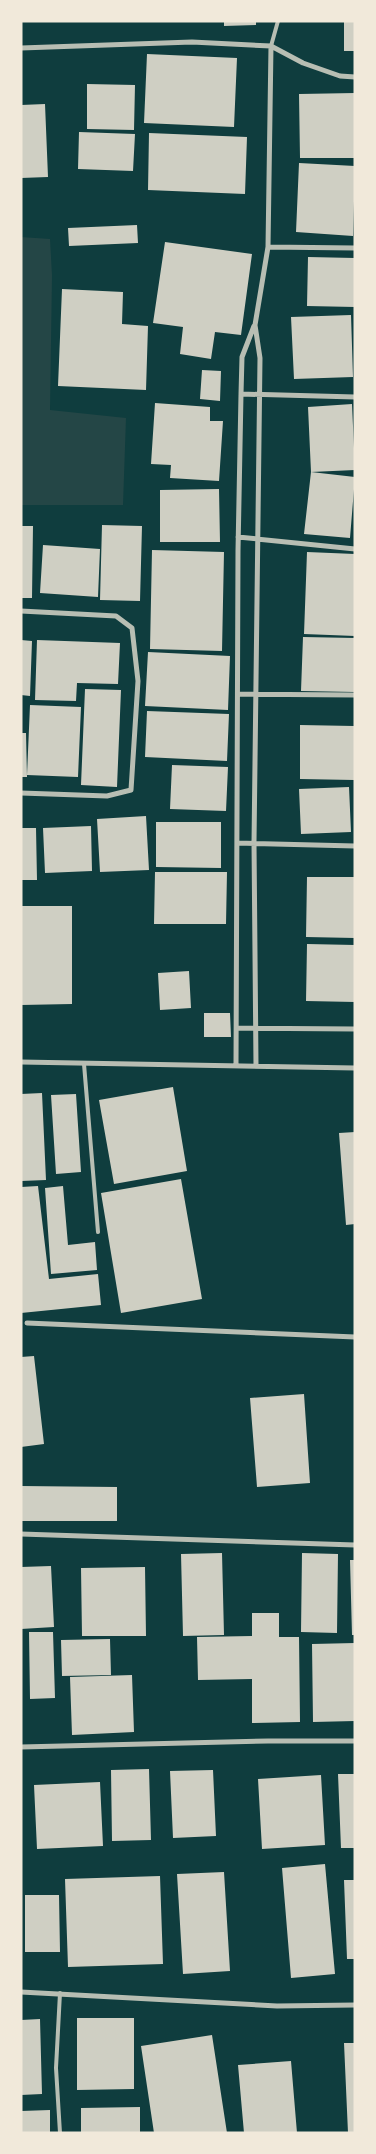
<svg xmlns="http://www.w3.org/2000/svg" width="376" height="2154" viewBox="0 0 376 2154" font-family="Lato,sans-serif">
	<style>
		.green { fill: #244646 }
		.building { fill: #cfcfc3 }
		.lines { fill: none; stroke-linecap: round; stroke-linejoin: round }
		.service { stroke: #b8beb3; stroke-width: 4 }
		.minor { stroke: #b8beb3; stroke-width: 5 }
	</style>
	<rect width="100%" height="100%" fill="#0f3d3e"/>
	<path class="green" d="M 21,237 L 50,239 L 52,275 L 50,410 L 126,418 L 123,505 L 21,505 Z"/>
	<path class="building" d="M 224,21 L 256,21 L 256,25 L 224,26 Z
		M 344,21 L 355,21 L 355,51 L 344,51 Z
		M 147,54 L 237,58 L 234,127 L 144,123 Z
		M 87,84 L 135,85 L 134,130 L 87,129 Z
		M 355,93 L 355,158 L 300,158 L 299,94 Z
		M 45,104 L 48,177 L 21,178 L 21,105 Z
		M 79,132 L 135,134 L 133,171 L 78,169 Z
		M 149,133 L 247,137 L 245,194 L 148,190 Z
		M 299,163 L 355,166 L 353,236 L 296,232 Z
		M 137,225 L 138,243 L 69,246 L 68,228 Z
		M 165,242 L 252,254 L 241,335 L 215,332 L 211,359 L 180,354 L 183,327 L 153,323 Z
		M 308,257 L 355,258 L 355,307 L 307,306 Z
		M 62,289 L 123,292 L 122,324 L 148,326 L 146,390 L 58,386 Z
		M 351,315 L 353,377 L 294,379 L 291,317 Z
		M 202,370 L 221,371 L 220,401 L 200,399 Z
		M 155,403 L 210,407 L 210,421 L 223,421 L 219,481 L 170,478 L 171,465 L 151,464 Z
		M 352,404 L 355,470 L 311,472 L 355,477 L 350,538 L 304,534 L 311,472 L 308,407 Z
		M 219,489 L 220,542 L 160,542 L 160,490 Z
		M 102,525 L 142,526 L 140,601 L 100,600 Z
		M 21,526 L 33,526 L 32,598 L 21,598 Z
		M 43,545 L 100,549 L 98,597 L 40,593 Z
		M 152,550 L 224,552 L 222,651 L 150,649 Z
		M 307,552 L 355,554 L 355,636 L 304,634 Z
		M 303,637 L 355,638 L 355,692 L 301,691 Z
		M 21,640 L 32,641 L 30,696 L 21,695 Z
		M 37,640 L 120,643 L 118,684 L 77,683 L 76,701 L 35,700 Z
		M 148,652 L 230,656 L 228,710 L 145,706 Z
		M 85,689 L 121,690 L 117,787 L 81,785 Z
		M 30,705 L 81,707 L 78,777 L 27,775 Z
		M 147,711 L 229,714 L 227,761 L 145,757 Z
		M 300,725 L 354,726 L 354,780 L 300,779 Z
		M 21,733 L 26,733 L 27,777 L 21,777 Z
		M 172,765 L 228,767 L 226,811 L 170,809 Z
		M 349,787 L 351,832 L 301,834 L 299,789 Z
		M 146,816 L 149,870 L 100,872 L 97,819 Z
		M 156,822 L 221,822 L 221,868 L 156,867 Z
		M 91,826 L 92,871 L 45,873 L 43,828 Z
		M 21,828 L 36,828 L 37,880 L 21,880 Z
		M 155,872 L 227,872 L 226,924 L 154,924 Z
		M 307,877 L 355,877 L 355,938 L 306,937 Z
		M 21,906 L 72,906 L 72,1004 L 21,1005 Z
		M 307,944 L 355,945 L 355,1002 L 306,1001 Z
		M 189,971 L 191,1008 L 160,1010 L 158,973 Z
		M 204,1013 L 230,1013 L 231,1037 L 204,1037 Z
		M 173,1087 L 187,1171 L 114,1184 L 99,1100 Z
		M 42,1093 L 46,1180 L 21,1181 L 21,1094 Z
		M 76,1094 L 81,1172 L 56,1174 L 51,1095 Z
		M 355,1132 L 355,1224 L 346,1225 L 339,1133 Z
		M 181,1179 L 202,1299 L 121,1313 L 101,1193 Z
		M 38,1186 L 49,1279 L 98,1274 L 101,1305 L 21,1313 L 21,1187 Z
		M 63,1186 L 68,1245 L 95,1242 L 97,1270 L 51,1274 L 45,1188 Z
		M 34,1356 L 44,1444 L 21,1447 L 21,1357 Z
		M 304,1394 L 310,1483 L 257,1487 L 250,1398 Z
		M 21,1486 L 117,1487 L 117,1521 L 21,1521 Z
		M 222,1553 L 224,1635 L 183,1636 L 181,1554 Z
		M 302,1553 L 338,1554 L 337,1633 L 301,1632 Z
		M 350,1560 L 355,1560 L 355,1635 L 352,1635 Z
		M 51,1566 L 54,1627 L 21,1629 L 21,1567 Z
		M 145,1567 L 146,1636 L 82,1636 L 81,1568 Z
		M 252,1613 L 279,1613 L 279,1637 L 299,1637 L 300,1722 L 252,1723 L 252,1679 L 198,1680 L 197,1637 L 252,1636 Z
		M 29,1632 L 53,1632 L 55,1698 L 30,1699 Z
		M 110,1639 L 111,1675 L 62,1676 L 61,1640 Z
		M 355,1643 L 355,1721 L 313,1722 L 312,1644 Z
		M 132,1675 L 134,1732 L 72,1735 L 70,1677 Z
		M 149,1769 L 151,1840 L 112,1841 L 111,1770 Z
		M 213,1770 L 216,1836 L 173,1838 L 170,1771 Z
		M 338,1774 L 355,1774 L 355,1848 L 341,1848 Z
		M 321,1775 L 325,1845 L 262,1849 L 258,1779 Z
		M 100,1782 L 103,1846 L 37,1849 L 34,1785 Z
		M 325,1864 L 335,1974 L 291,1978 L 282,1868 Z
		M 224,1872 L 230,1971 L 183,1974 L 177,1874 Z
		M 160,1876 L 163,1964 L 68,1967 L 65,1879 Z
		M 344,1880 L 355,1880 L 355,1959 L 347,1959 Z
		M 25,1895 L 59,1895 L 60,1952 L 25,1952 Z
		M 77,2018 L 134,2018 L 134,2089 L 77,2090 Z
		M 40,2019 L 42,2094 L 21,2095 L 21,2020 Z
		M 212,2035 L 227,2133 L 154,2133 L 141,2046 Z
		M 344,2043 L 355,2043 L 355,2133 L 348,2133 Z
		M 291,2061 L 297,2133 L 244,2133 L 238,2065 Z
		M 140,2107 L 140,2133 L 81,2133 L 81,2108 Z
		M 50,2110 L 50,2133 L 21,2133 L 21,2111 Z"/>
	<g class="lines">
		<path class="service" d="M 271,46 L 278,21
			M 84,1064 L 98,1232
			M 60,1993 L 56,2068 L 60,2133"/>
		<path class="minor" d="M 21,48 L 192,42 L 271,46 L 303,63 L 340,76 L 355,77
			M 268,247 L 355,248
			M 241,394 L 355,397
			M 238,537 L 355,549
			M 21,611 L 116,616 L 132,628 L 138,681 L 131,790 L 107,796 L 21,793
			M 238,694 L 355,695
			M 237,843 L 355,846
			M 237,1028 L 355,1029
			M 21,1062 L 355,1068
			M 256,1065 L 254,843 L 260,358 L 255,325 L 268,247 L 271,46
			M 236,1066 L 238,551 L 241,394 L 242,357 L 254,326
			M 27,1323 L 355,1337
			M 21,1534 L 355,1545
			M 21,1747 L 268,1741 L 355,1741
			M 21,1992 L 277,2006 L 355,2005"/>
	</g>
	<rect width="376" height="2154" fill="none" stroke="#f1e9da" stroke-width="45"/>
</svg>
